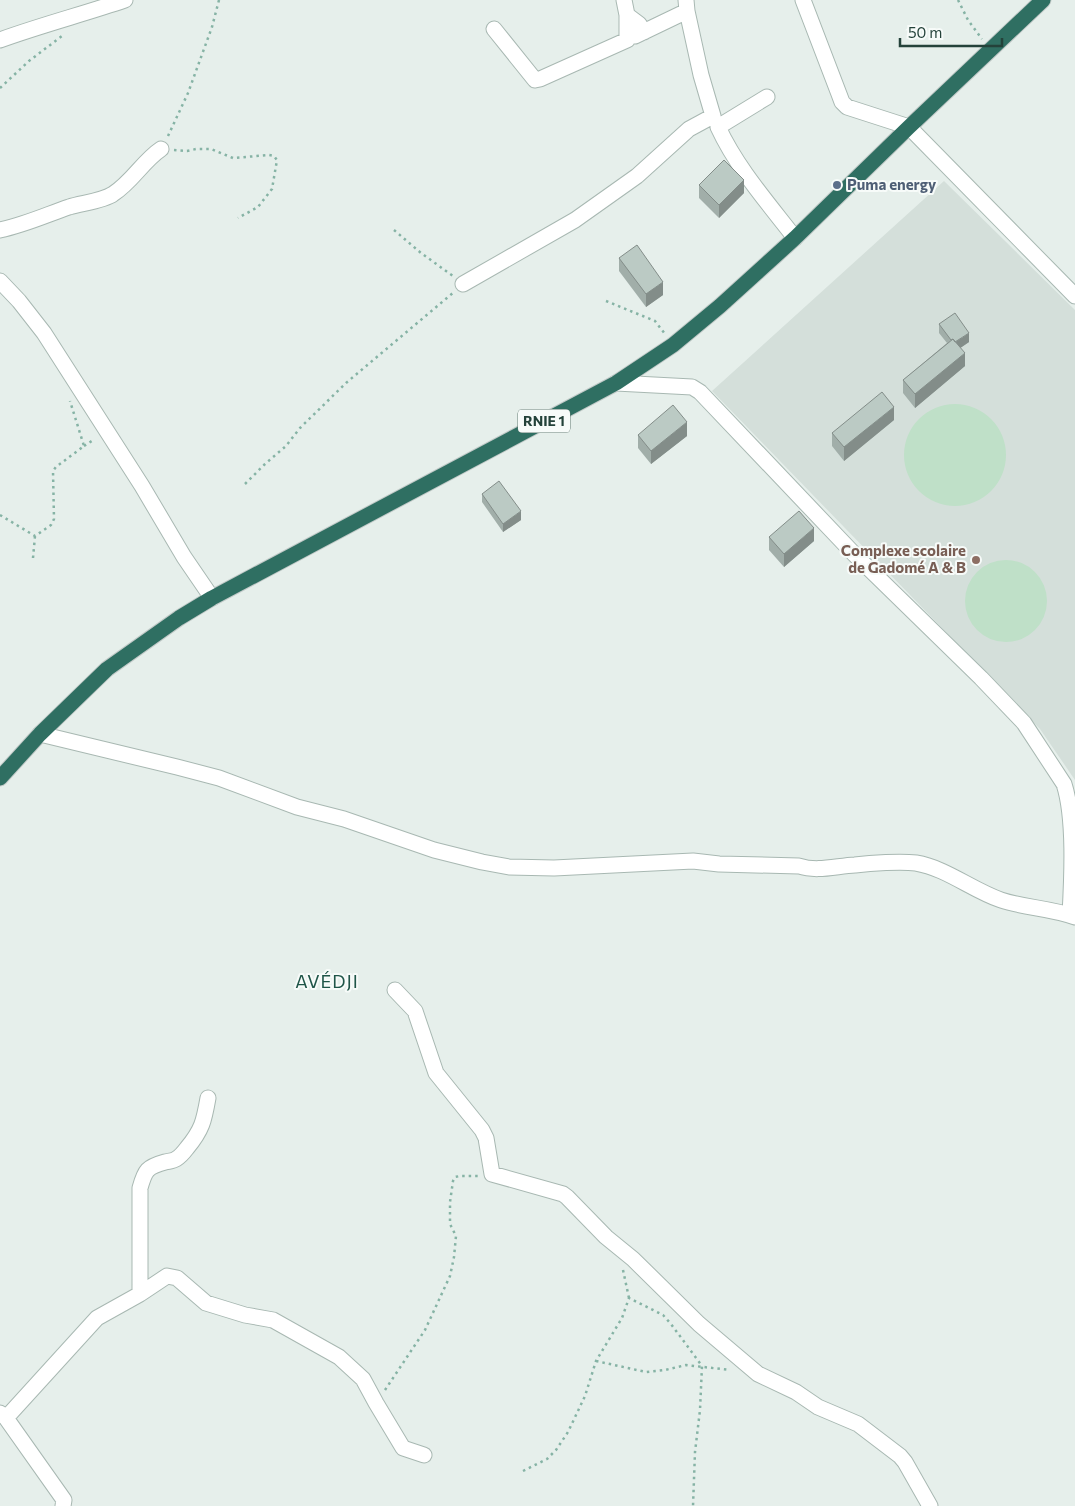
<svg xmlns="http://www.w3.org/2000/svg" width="1075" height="1506" viewBox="0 0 1075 1506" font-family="Commissioner,sans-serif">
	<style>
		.built { fill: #d4dfda }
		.green { fill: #bfe0c8 }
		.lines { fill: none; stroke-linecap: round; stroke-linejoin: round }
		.minor-casing { stroke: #a8b8b2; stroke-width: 17 }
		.highway-casing { stroke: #c2cac8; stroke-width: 17 }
		.path { stroke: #86b3a5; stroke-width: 2.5; stroke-dasharray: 2.5 4; stroke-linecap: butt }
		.minor { stroke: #fff; stroke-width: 15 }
		.highway { stroke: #2f6f62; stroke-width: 15 }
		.wall { fill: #a1aea9 }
		.shaded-wall { fill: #838d89 }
		.building { fill: #bbcac4; stroke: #838d89 }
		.service-dot { fill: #5c6f8a; stroke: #f7fbf9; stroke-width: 2 }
		.education-dot { fill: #8d6e63; stroke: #f7fbf9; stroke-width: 2 }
		.labels { text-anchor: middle; stroke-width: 4; stroke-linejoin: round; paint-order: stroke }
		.shield { fill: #f7fbf9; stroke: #637a73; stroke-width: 1 }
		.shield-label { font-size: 14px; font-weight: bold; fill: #24423a }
		.service-label { font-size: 15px; font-weight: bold; fill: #4e5e75; stroke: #f7fbf9; text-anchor: start }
		.education-label { font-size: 15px; font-weight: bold; fill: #785e54; stroke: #f7fbf9; text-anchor: end }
		.quarter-label { font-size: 18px; letter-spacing: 1px; fill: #1f5548; stroke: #f7fbf9 }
	</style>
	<rect width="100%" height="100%" fill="#e6efeb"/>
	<path class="built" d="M 944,181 L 1075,310 L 1075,780 L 1040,729 L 712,391 Z"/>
	<path class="green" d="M904 455a51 51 0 1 1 102 0a51 51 0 1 1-102 0Z
		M965 601a41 41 0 1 1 82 0a41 41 0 1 1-82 0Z"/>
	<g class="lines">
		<defs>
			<path id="minor" d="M 624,0 L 627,15
				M 803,0 L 839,94 L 842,102 L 847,107 L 909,127 L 1075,296
				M 494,29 L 535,80 L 540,79 L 627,40 L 627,15 L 639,24 L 644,32
				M 635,36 L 687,11 L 686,0
				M 0,40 C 41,25 84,14 125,0
				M 767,97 L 718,127 C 737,168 768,203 795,238
				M 0,230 C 24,225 46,215 69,207 C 82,203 103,201 113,194 C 132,182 143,161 161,149
				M 0,281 L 19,301 L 44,333 L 142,486 L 184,557 L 212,598
				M 463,284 L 575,220 L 637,176 L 689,129 L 713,116 L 701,75 L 687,11
				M 616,383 L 692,387 L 700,392 L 855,555 L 981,678 L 1024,723 L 1064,784 C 1075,818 1072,878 1070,915
				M 40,734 L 177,767 L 219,778 L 297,807 L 344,819 L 434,850 L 482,862 L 509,867 L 554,868 L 693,861 L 719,864 L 799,866 C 817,872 836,866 855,865 C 871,863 901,861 916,863 C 946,868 972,890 1001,900 C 1025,908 1051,908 1075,917
				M 395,990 L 415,1011 L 436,1073 L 482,1130 L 486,1138 L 492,1174 L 563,1194 L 567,1197 L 606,1237 L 633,1259 L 699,1324 L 758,1374 L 796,1392 L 818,1407 L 858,1424 L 900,1456 L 905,1462 L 930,1506
				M 208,1098 C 204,1121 202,1130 187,1148 C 184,1152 181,1156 176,1159 C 173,1161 169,1161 165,1162 C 147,1167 145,1170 140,1188 L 140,1294 L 167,1276 L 177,1278 L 206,1303 L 245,1315 L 273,1320 L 339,1357 L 363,1379 L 376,1403 L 403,1448 L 424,1455
				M 0,1413 L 6,1418 L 64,1500 L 63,1506
				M 6,1418 L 97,1318 L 140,1294"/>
			<path id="highway" d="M 0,778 L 40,734 L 107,669 L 179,618 L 212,598 L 616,383 L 673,345 L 720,306 L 795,238 L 909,127 L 1043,0"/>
		</defs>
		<use href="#minor" class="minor-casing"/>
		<use href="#highway" class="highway-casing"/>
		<path class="path" d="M 958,0 L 968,20 L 982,39
			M 0,88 L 29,61 L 62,36
			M 168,136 L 188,93 L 212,27 L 219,0
			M 174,150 L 187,151 L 196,149 L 211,149 L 233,158 L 269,155 L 274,156 L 277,160 L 272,189 L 258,207 L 238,218
			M 394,230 L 421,253 L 453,276
			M 606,301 L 655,321 L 665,334
			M 84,446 L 95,439
			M 245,484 L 265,464 L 286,446 L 300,428 L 346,383 L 454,292
			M 0,515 L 35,536 L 51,525 L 54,519 L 53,471 L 56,467 L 84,446 L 70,401
			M 33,558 L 35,536
			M 623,1270 L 629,1298
			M 596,1361 L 646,1372 L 665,1370 L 686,1365 L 730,1370
			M 385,1390 L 425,1330 L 450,1276 L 454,1257 L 456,1236 L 450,1224 L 450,1202 L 453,1181 L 455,1177 L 460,1176 L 479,1176
			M 523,1471 L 547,1459 L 556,1450 L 568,1432 L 585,1396 L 596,1361 L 622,1318 L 629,1298 L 663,1315 L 671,1324 L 702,1366 L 700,1410 L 695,1452 L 693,1506"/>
		<use href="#minor" class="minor"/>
		<use href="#highway" class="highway"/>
	</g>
	<path class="wall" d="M 699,185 L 744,193 L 719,218 L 699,198 Z
		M 619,258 L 663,295 L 646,307 L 619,271 Z
		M 939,324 L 969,342 L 960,348 L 965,366 L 915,408 L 903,393 L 903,380 L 947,343 L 939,333 Z
		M 894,420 L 844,461 L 832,446 L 832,433 Z
		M 638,435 L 687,436 L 651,464 L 638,448 Z
		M 482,494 L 521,520 L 503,532 L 482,502 Z
		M 769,537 L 814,541 L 784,567 L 769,550 Z"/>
	<path class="shaded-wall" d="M 744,180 L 744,193 L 719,218 L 719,205 Z
		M 663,282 L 663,295 L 646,307 L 646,294 Z
		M 969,333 L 969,342 L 953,353 L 953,344 Z
		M 965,353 L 965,366 L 915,408 L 915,394 Z
		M 894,407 L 894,420 L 844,461 L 844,447 Z
		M 687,422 L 687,436 L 651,464 L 651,451 Z
		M 521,511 L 521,520 L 503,532 L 503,524 Z
		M 814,528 L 814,541 L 784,567 L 784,554 Z"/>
	<path class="building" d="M 724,160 L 744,180 L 719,205 L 699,185 Z
		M 637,245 L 663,282 L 646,294 L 619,258 Z
		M 955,313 L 969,333 L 955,342 L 953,339 L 951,340 L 939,324 Z
		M 953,339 L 965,353 L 915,394 L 903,380 Z
		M 882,392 L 894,407 L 844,447 L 832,433 Z
		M 673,405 L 687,422 L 651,451 L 638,435 Z
		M 499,481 L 521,511 L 503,524 L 482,494 Z
		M 799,511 L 814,528 L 784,554 L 769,537 Z"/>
	<circle class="service-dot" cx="837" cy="185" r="5"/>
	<circle class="education-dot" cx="976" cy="560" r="5"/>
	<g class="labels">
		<rect class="shield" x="518" y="409.5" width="52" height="23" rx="4"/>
		<g class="shield-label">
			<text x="544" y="426">RNIE 1</text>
		</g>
		<g class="service-label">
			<text x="847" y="190">Puma energy</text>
		</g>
		<g class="education-label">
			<text x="966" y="556">Complexe scolaire<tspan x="966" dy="17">de Gadomé A &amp; B</tspan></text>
		</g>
		<g class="quarter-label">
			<text x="327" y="988">AVÉDJI</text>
		</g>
	</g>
	<path d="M900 38v8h102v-8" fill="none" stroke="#24423a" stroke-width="2.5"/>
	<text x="908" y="38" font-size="15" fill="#24423a" stroke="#f7fbf9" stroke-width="4" paint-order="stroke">50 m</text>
</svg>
